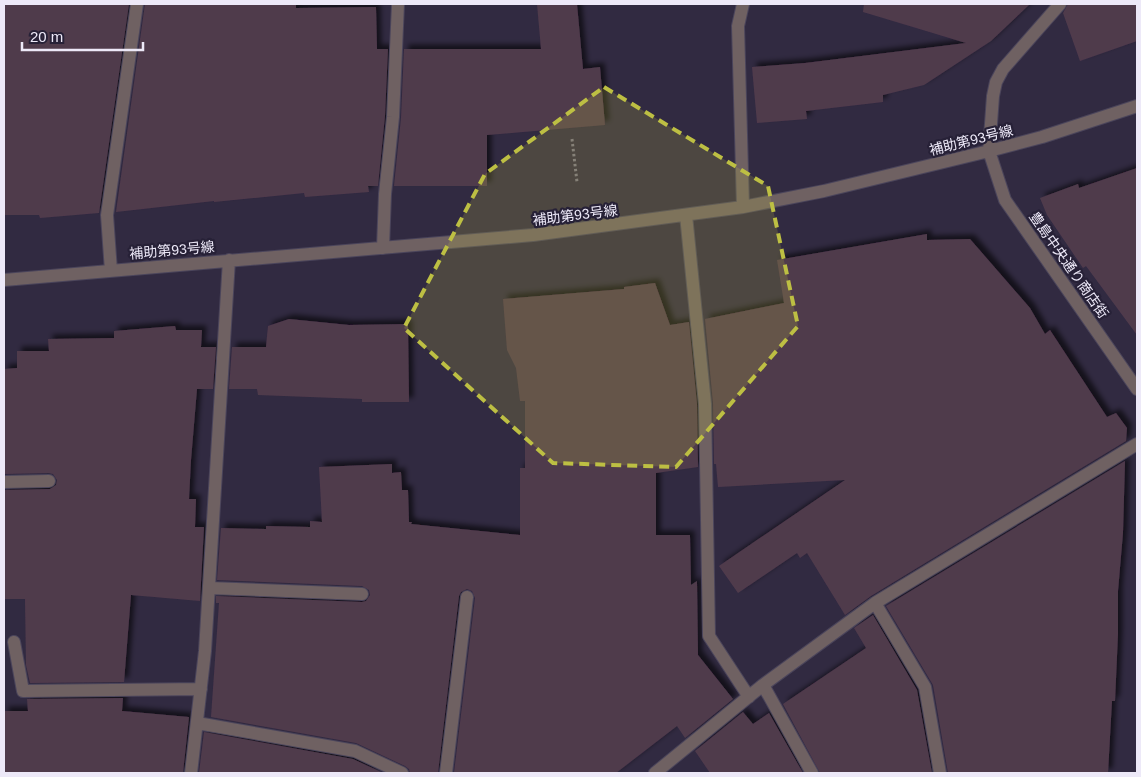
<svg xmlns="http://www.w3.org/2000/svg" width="1141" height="777" viewBox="0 0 1141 777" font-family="Arial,'Noto Sans JP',sans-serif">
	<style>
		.building { fill: #503a4c; filter: url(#shadow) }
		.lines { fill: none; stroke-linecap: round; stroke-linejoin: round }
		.minor-casing { stroke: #4b455b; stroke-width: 14 }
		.path { stroke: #787286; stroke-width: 3; stroke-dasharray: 2.5 2.5; stroke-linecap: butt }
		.minor { stroke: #6f6162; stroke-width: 12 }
		.marked { fill: #bdbf43; fill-opacity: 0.2; stroke: #bdbf43; stroke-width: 4; stroke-dasharray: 10 6; stroke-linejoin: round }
		.labels { text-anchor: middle; stroke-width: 4.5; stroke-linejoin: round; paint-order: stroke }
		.street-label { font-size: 14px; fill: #ede9f8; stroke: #272137 }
	</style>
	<defs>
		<filter id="shadow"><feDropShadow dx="4.5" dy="-4.5" stdDeviation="2.5" flood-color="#0009"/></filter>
	</defs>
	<rect width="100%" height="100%" fill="#312a41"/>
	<path class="building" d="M 4,4 L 129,4 L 99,213 L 40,218 L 39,215 L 4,215 Z
		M 145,4 L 296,4 L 296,8 L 376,7 L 377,49 L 388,49 L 385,116 L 378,186 L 368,186 L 369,192 L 305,197 L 304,193 L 214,202 L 214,201 L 116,212 Z
		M 537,4 L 577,4 L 583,69 L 600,67 L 605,125 L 487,135 L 487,186 L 394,186 L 401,118 L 404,49 L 541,49 Z
		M 864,4 L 1030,4 L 991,41 L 924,85 L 883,95 L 883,102 L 806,111 L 807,119 L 757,123 L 752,67 L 805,63 L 966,43 L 863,12 Z
		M 1068,4 L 1137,4 L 1137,41 L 1080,61 L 1063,13 Z
		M 1137,168 L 1137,335 L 1086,266 L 1083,268 L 1047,215 L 1040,198 L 1078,184 L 1079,188 Z
		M 927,234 L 927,240 L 970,239 L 1030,308 L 1045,334 L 1050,330 L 1107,417 L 1116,413 L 1127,428 L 1126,441 L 871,596 L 845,615 L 807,553 L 800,558 L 797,553 L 738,593 L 719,566 L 845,480 L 718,487 L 716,464 L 714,464 L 713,403 L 705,319 L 784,303 L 777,260 Z
		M 655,283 L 670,325 L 689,322 L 697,404 L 698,467 L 656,473 L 656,535 L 690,535 L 691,585 L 697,581 L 698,655 L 733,699 L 685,738 L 677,726 L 616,773 L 454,773 L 475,598 L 472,591 L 467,589 L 461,592 L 459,596 L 438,773 L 410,773 L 409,769 L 405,766 L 356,743 L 211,717 L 219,603 L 216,603 L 216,596 L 362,602 L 366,601 L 370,595 L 369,590 L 362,586 L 217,580 L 221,528 L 266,529 L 266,526 L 310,527 L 310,521 L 322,522 L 319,467 L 392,464 L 392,473 L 401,472 L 402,490 L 408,490 L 409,522 L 412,522 L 411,524 L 520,535 L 520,468 L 525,468 L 525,401 L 520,401 L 516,368 L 507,350 L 503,299 L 624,289 L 624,287 Z
		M 289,319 L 349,325 L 408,324 L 409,402 L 362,402 L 362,399 L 258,395 L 257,389 L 229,389 L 232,347 L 266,347 L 268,326 Z
		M 175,326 L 176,330 L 202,330 L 201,347 L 216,347 L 213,389 L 197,389 L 191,460 L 189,499 L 196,499 L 195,527 L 204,527 L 200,601 L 131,595 L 124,682 L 30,683 L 26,665 L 25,599 L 5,599 L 4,490 L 50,489 L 56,485 L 57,480 L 53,474 L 49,473 L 4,474 L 4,369 L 17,368 L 17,351 L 49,351 L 48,339 L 114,338 L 114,331 Z
		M 1125,461 L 1123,533 L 1118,591 L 1118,634 L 1115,701 L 1112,701 L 1108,773 L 948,773 L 933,685 L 886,606 Z
		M 873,615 L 917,690 L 932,773 L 820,773 L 783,704 L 866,648 L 854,628 Z
		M 123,698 L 122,711 L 189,717 L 183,773 L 4,773 L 4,711 L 28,711 L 27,699 Z
		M 743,712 L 753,724 L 769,713 L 803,773 L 710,773 L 695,751 Z
		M 204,732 L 353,759 L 383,773 L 199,773 Z"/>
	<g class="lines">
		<defs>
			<path id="minor" d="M 1060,4 L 1003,69 L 996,82 L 993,96 L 989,151 L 1005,200 L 1137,389
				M 743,207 L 738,26 L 743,4
				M 686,215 L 705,404 L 709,636 L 749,697
				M 383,248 L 385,194 L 393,117 L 398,4
				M 111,271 L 107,215 L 137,4
				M 4,280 L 533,235 L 743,207 L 824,191 L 989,151 L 1042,137 L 1137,106
				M 4,482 L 49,481
				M 209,588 L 362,594
				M 875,603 L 925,687 L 940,773
				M 14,642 L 23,691 L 201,689
				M 763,685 L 812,773
				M 197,723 L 355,751 L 402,773
				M 191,773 L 205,651 L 229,260
				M 446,773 L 467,597
				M 655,773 L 763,685 L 875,603 L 1137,444"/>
		</defs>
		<use href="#minor" class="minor-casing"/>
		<path class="path" d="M 572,139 L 577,182"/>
		<use href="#minor" class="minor"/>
	</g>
	<path class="marked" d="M 604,87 L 768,186 L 798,326 L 676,467 L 553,463 L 404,328 L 485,174 Z"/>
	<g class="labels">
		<g class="street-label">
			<text transform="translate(971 140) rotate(-14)" y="5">補助第93号線</text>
			<text transform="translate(575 215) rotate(-7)" y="5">補助第93号線</text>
			<text transform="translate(172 250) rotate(-5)" y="5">補助第93号線</text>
			<text transform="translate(1069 265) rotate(55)" y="5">豊島中央通り商店街</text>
		</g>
	</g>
	<rect width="1141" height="777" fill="none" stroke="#ede9f8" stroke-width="10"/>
	<path d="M22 42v8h121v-8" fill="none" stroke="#ede9f8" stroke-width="2.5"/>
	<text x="30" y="42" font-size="15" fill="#ede9f8" stroke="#272137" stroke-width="4" paint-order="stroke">20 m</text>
</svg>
